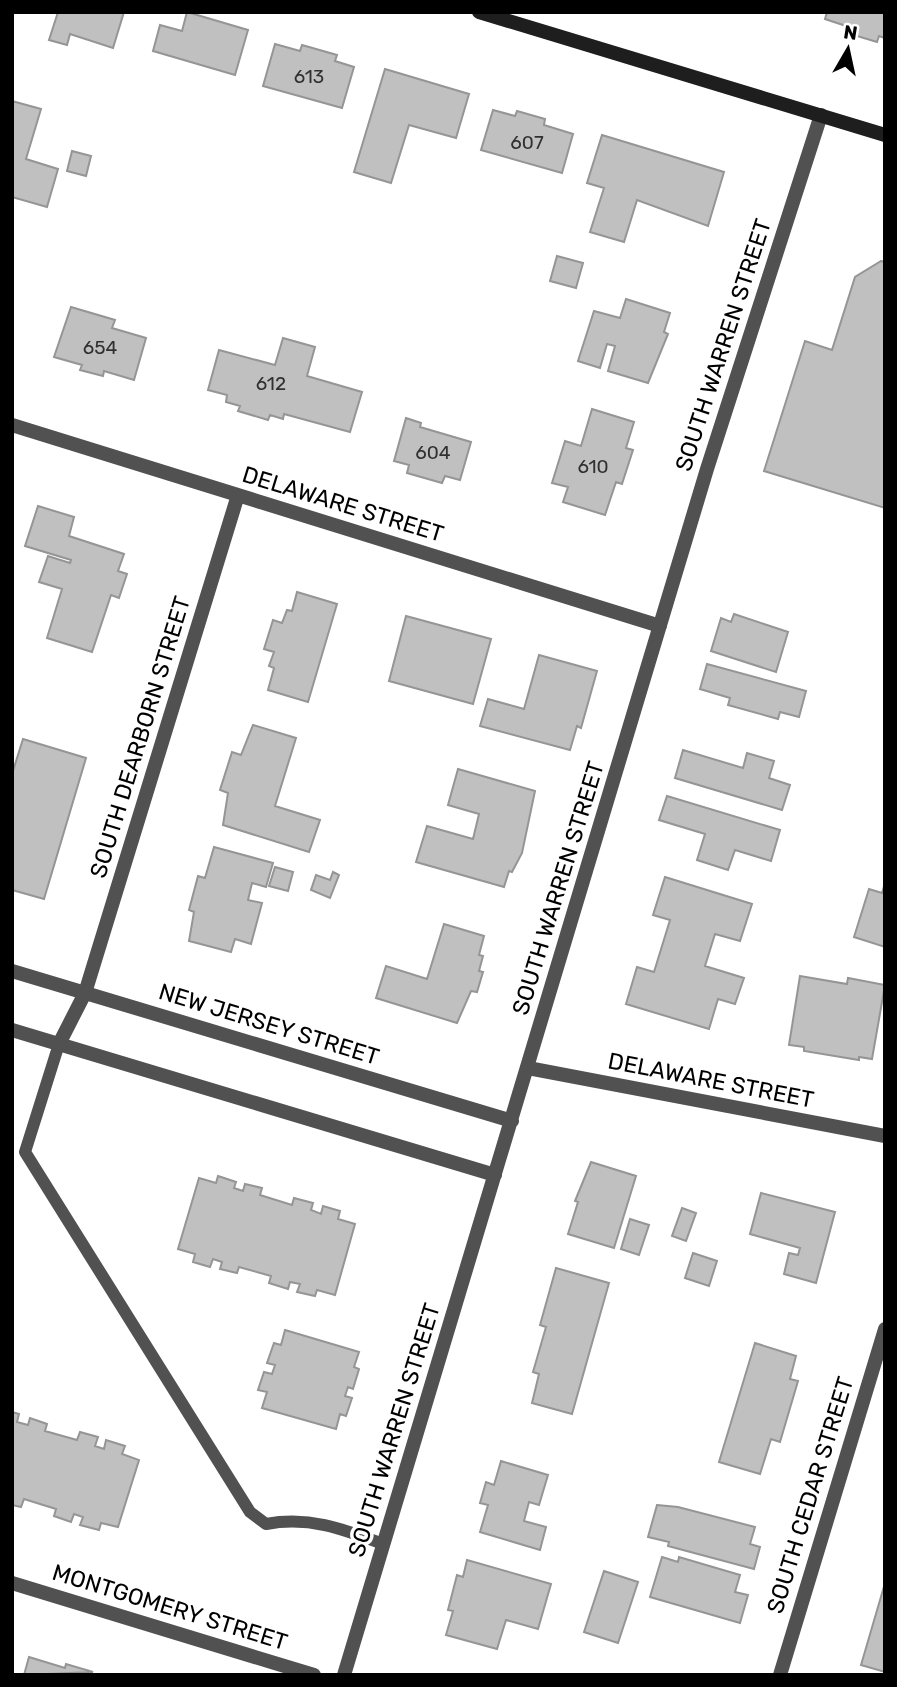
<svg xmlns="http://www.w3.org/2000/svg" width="897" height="1687" viewBox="0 0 897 1687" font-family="Rubik,sans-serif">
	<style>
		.building { fill: #c0c0c0; stroke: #959595; stroke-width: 2 }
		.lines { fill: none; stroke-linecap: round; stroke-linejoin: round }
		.lane { stroke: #515151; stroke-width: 12 }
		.street { stroke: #515151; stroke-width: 14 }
		.secondary { stroke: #1e1e1e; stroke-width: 14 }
		.labels { text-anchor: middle; stroke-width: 7; stroke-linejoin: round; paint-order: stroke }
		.number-label { font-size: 19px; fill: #303030 }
		.street-label { font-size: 23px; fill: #000; stroke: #fff }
	</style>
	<rect width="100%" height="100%" fill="#fff"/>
	<path class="building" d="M 58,12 L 124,12 L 113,48 L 70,34 L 67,45 L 49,40 Z
		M 187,12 L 248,30 L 235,75 L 153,51 L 160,25 L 182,31 Z
		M 827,12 L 885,12 L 885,38 L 879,36 L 877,42 L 844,32 L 846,26 L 825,19 Z
		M 275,44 L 300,51 L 302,45 L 337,55 L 335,61 L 354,67 L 342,108 L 263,86 Z
		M 385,69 L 469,94 L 456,138 L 409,125 L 391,183 L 354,172 Z
		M 12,101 L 41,109 L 26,159 L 58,169 L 47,207 L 12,197 Z
		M 493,110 L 515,116 L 517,111 L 545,119 L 544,125 L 573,134 L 562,173 L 481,150 Z
		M 602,135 L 724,172 L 708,226 L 637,200 L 624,242 L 590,232 L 604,188 L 587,183 Z
		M 72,151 L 91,156 L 86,176 L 67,171 Z
		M 557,256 L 583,263 L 576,288 L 550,281 Z
		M 881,261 L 885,262 L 885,508 L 764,471 L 805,341 L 832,350 L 855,277 Z
		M 626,299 L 670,313 L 664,332 L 668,334 L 648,383 L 608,371 L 615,346 L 607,344 L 600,368 L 578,361 L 594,311 L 620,318 Z
		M 71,307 L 115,320 L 112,328 L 146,338 L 134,380 L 104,371 L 103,376 L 80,370 L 82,365 L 54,357 Z
		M 283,338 L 315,347 L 307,376 L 362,392 L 350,432 L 284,414 L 283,419 L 270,415 L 268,420 L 238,411 L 240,406 L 226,402 L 227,395 L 208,390 L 219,350 L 275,365 Z
		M 592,409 L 634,422 L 626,448 L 633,450 L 622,484 L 616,482 L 605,515 L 563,502 L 568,487 L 552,483 L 565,441 L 581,446 Z
		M 406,418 L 421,423 L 420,427 L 471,442 L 460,480 L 445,476 L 442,483 L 407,473 L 409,465 L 394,461 Z
		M 38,506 L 74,517 L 69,536 L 124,554 L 118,571 L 127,574 L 119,598 L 111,595 L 92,652 L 47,638 L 62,589 L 39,582 L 48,556 L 70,563 L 71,560 L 25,546 Z
		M 297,592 L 337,604 L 308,702 L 268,690 L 274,668 L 269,666 L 274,652 L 264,649 L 273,620 L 282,623 L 287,610 L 292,611 Z
		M 734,614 L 788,632 L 776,672 L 711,651 L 721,618 L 731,622 Z
		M 406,616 L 491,639 L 473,704 L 389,681 Z
		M 539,655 L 597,671 L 581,728 L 577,726 L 570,750 L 480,726 L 488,699 L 524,709 Z
		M 707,664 L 806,691 L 799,717 L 780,712 L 778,719 L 728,705 L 730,698 L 700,689 Z
		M 253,725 L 296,738 L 275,806 L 320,820 L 309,852 L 223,825 L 228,793 L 220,790 L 232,752 L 241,755 Z
		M 23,739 L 86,758 L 44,899 L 12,890 L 12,774 Z
		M 683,750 L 743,768 L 747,753 L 774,761 L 769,778 L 790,785 L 782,810 L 675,778 Z
		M 458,769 L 535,791 L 522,853 L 512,872 L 509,871 L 504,887 L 416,862 L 427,826 L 473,839 L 479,814 L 448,805 Z
		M 667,796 L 780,830 L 771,861 L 735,850 L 728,870 L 697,860 L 705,834 L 659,820 Z
		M 214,847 L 273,863 L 266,887 L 252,883 L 248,900 L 262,903 L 251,944 L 235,939 L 231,952 L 189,941 L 194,912 L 189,910 L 198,876 L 205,878 Z
		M 275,867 L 293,872 L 288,891 L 269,886 Z
		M 333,872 L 339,875 L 330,898 L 311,890 L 316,875 L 330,880 Z
		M 665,877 L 752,904 L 740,941 L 715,934 L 705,966 L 744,978 L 735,1004 L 718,999 L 709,1029 L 626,1004 L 637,967 L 654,972 L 670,920 L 653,915 Z
		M 885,883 L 885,947 L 854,937 L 869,889 L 882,893 Z
		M 444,924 L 484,936 L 479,955 L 483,956 L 479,971 L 483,972 L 477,992 L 471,991 L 457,1023 L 376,998 L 386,966 L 427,979 Z
		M 800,976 L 847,984 L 848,978 L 885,985 L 872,1059 L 859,1057 L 859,1060 L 804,1051 L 804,1047 L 789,1045 Z
		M 591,1162 L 636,1176 L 614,1248 L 568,1234 L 578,1202 L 575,1201 Z
		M 218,1176 L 236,1182 L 234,1188 L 243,1191 L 245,1184 L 262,1188 L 260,1195 L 292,1205 L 294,1198 L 313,1203 L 311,1210 L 321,1214 L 323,1206 L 340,1211 L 338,1219 L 355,1224 L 335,1295 L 317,1290 L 315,1296 L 297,1292 L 300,1284 L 290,1282 L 288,1289 L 269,1283 L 271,1276 L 239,1267 L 237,1273 L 220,1269 L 222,1262 L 213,1259 L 210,1267 L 193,1262 L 195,1254 L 178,1249 L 199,1178 L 216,1183 Z
		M 761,1193 L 835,1212 L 816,1283 L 784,1274 L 789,1253 L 798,1255 L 800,1248 L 750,1234 Z
		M 682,1208 L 696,1213 L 686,1241 L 672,1236 Z
		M 630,1219 L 649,1225 L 639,1255 L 621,1249 Z
		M 693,1253 L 717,1261 L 709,1286 L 685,1278 Z
		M 556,1268 L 609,1283 L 572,1414 L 532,1403 L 539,1374 L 533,1372 L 546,1327 L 540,1325 Z
		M 285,1330 L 359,1352 L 354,1367 L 359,1369 L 353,1389 L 348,1387 L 345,1396 L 352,1398 L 346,1416 L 340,1414 L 336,1429 L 262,1408 L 267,1392 L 258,1390 L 264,1372 L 272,1374 L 275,1365 L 267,1363 L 274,1343 L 281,1345 Z
		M 755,1343 L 796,1356 L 790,1379 L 798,1381 L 780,1442 L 771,1439 L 760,1474 L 719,1462 Z
		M 12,1412 L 19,1414 L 17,1422 L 28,1425 L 30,1418 L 47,1424 L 45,1431 L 77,1440 L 80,1432 L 98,1437 L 95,1446 L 104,1449 L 106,1440 L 125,1446 L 122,1454 L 139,1460 L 118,1527 L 101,1523 L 99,1530 L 80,1525 L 83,1517 L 74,1514 L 71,1522 L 54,1516 L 56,1509 L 24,1499 L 21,1507 L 12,1505 Z
		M 501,1461 L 548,1475 L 539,1505 L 529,1502 L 524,1521 L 546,1527 L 540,1550 L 480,1532 L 488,1505 L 480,1503 L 486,1482 L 494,1485 Z
		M 657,1505 L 678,1507 L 755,1527 L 750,1544 L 760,1547 L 754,1569 L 668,1546 L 669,1542 L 648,1537 Z
		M 662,1557 L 678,1562 L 679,1557 L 740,1575 L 735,1592 L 748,1595 L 740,1623 L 650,1597 Z
		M 467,1560 L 551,1584 L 538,1629 L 506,1620 L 497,1649 L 446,1635 L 453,1611 L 448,1610 L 457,1575 L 463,1577 Z
		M 604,1571 L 638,1582 L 618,1643 L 584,1632 Z
		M 885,1583 L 885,1672 L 861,1665 Z
		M 29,1657 L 65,1668 L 66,1664 L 93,1672 L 24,1675 Z"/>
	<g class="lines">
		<path class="lane" d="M 59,1044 L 25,1152 L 250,1512 L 266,1524 C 310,1516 343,1529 383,1544"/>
		<path class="street" d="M 12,425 L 660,626
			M 12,971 L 512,1121
			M 12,1030 L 495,1175
			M 59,1044 L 85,993 L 238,495
			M 528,1068 L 885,1136
			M 12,1583 L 314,1675
			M 344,1675 L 707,469 L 821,115
			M 780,1675 L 885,1329"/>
		<path class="secondary" d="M 479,12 L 885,135"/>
	</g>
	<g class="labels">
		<g class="number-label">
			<text x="309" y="83">613</text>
			<text x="527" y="149">607</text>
			<text x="100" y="354">654</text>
			<text x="271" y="390">612</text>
			<text x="433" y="459">604</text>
			<text x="593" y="473">610</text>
		</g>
		<g class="street-label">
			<text transform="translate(723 345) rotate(-72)" y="8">SOUTH WARREN STREET</text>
			<text transform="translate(343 504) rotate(17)" y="8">DELAWARE STREET</text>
			<text transform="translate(140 737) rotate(-73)" y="8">SOUTH DEARBORN STREET</text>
			<text transform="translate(558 888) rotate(-73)" y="8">SOUTH WARREN STREET</text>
			<text transform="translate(269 1024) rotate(17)" y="8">NEW JERSEY STREET</text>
			<text transform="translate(711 1080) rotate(11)" y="8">DELAWARE STREET</text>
			<text transform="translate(394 1430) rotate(-73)" y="8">SOUTH WARREN STREET</text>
			<text transform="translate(810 1495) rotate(-73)" y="8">SOUTH CEDAR STREET</text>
			<text transform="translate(170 1607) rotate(17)" y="8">MONTGOMERY STREET</text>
		</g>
	</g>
	<rect width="897" height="1687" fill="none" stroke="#000000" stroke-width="28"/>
	<g transform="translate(848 49) rotate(9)" stroke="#ffffff" stroke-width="5" paint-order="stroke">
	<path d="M0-5L12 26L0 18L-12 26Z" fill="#000000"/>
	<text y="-10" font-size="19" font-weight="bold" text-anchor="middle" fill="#000000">N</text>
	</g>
</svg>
